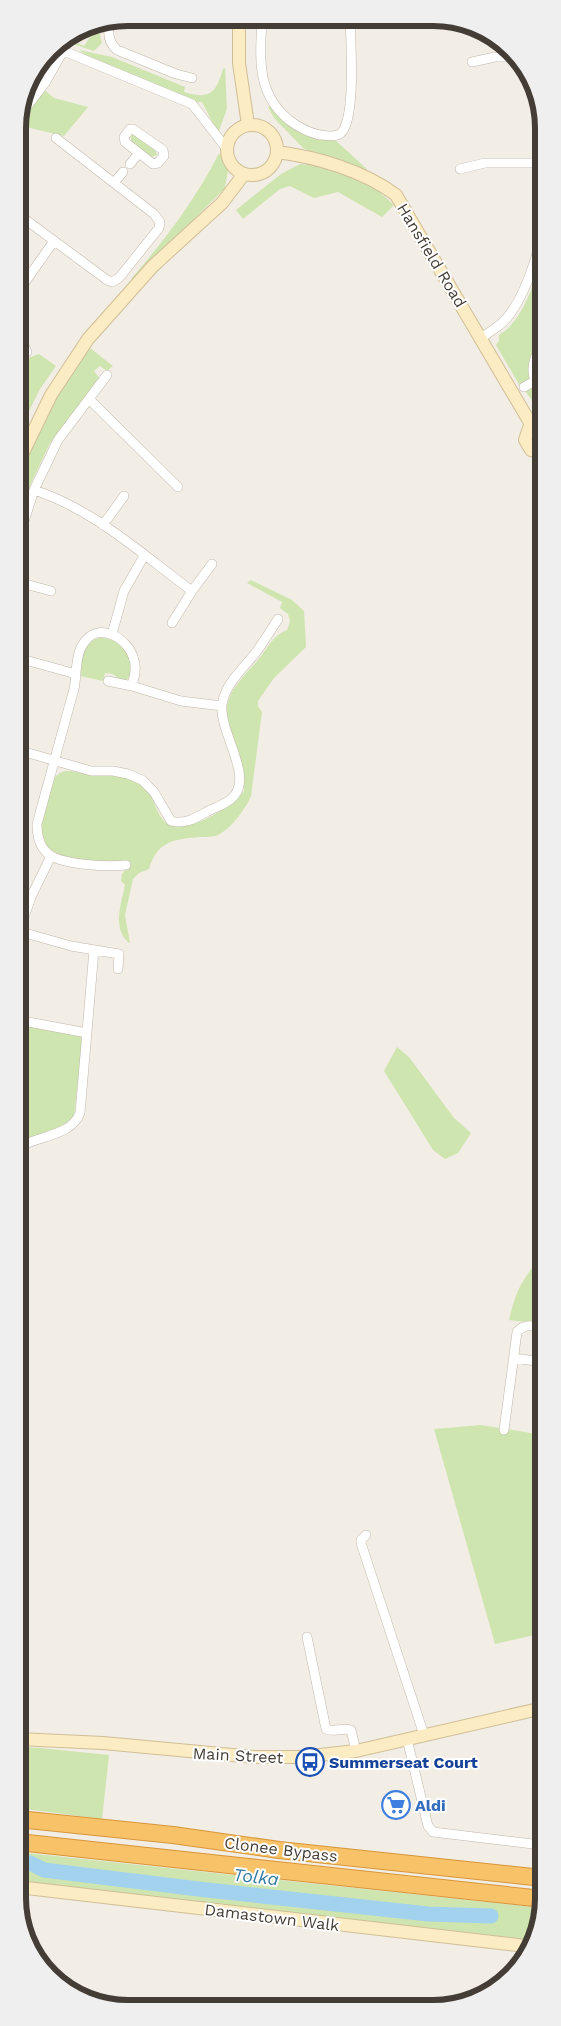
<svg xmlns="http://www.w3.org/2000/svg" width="561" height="2026" viewBox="0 0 561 2026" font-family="'Work Sans',sans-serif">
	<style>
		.green { fill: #cfe5af }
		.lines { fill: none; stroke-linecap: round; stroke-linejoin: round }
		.river { stroke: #a2d2ed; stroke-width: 15 }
		.street-casing { stroke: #c0b7ab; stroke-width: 10 }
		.secondary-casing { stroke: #d0be96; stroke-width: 14 }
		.highway-casing { stroke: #d79639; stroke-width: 18 }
		.street { stroke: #fff; stroke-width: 9 }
		.secondary { stroke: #fcecc4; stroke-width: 12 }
		.highway { stroke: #f8c269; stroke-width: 16 }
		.labels { text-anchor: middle; stroke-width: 4; stroke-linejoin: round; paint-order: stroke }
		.street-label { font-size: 16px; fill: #443d35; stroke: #fff }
		.transit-label { font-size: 16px; font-weight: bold; fill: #164399; stroke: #fff; text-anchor: start }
		.shop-label { font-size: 16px; font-weight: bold; fill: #366cbe; stroke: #fff; text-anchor: start }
		.water-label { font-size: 18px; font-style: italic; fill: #3079a3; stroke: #fff }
		.rim { fill: none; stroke: #443d35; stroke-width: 6 }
	</style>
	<rect width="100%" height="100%" fill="#f2ede5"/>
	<path class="green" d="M 99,23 L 102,23 L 100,35 L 102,43 L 94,51 L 70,43 L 70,41 L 66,39 L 69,37 L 73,38 L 72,41 L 84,46 Z
		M 79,50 L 112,57 L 185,87 L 184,92 C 210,100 216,93 223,69 L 225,68 L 227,109 L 218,133 L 202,102 L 192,102 L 88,57 Z
		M 42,88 L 54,98 L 88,107 L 64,136 L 26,127 L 18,138 L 18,121 Z
		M 270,106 L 277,113 L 317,136 L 335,140 L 367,169 L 363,174 L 303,148 L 274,118 L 268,107 Z
		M 134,134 L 155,149 L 157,155 L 151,157 L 131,143 L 131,136 Z
		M 222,153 L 228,170 L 225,188 L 133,281 L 131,279 C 164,241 196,199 218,155 Z
		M 300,164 C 324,166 353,173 373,187 C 380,192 387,199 394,205 L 382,217 L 338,192 L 314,198 L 290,186 L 280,189 L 243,219 L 236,210 L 281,174 Z
		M 541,267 L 543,267 L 543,340 L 536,347 L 529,379 L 520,386 L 496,345 L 499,341 L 499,335 C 522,322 530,290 541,267 Z
		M 90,348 L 113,366 L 107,371 L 100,366 L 94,371 L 100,379 L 50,443 L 31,483 L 18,524 L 18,477 L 25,459 L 51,405 Z
		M 39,354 L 56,366 L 40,389 L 18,433 L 18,362 Z
		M 532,387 L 537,389 L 543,395 L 543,410 L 535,404 L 525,391 Z
		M 251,580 L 292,600 L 304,611 L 306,647 L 274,678 L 258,701 L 258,706 L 262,712 L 251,796 C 245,810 230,830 216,836 C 211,837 205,837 200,837 C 175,839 157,841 149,869 L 139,873 L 133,879 L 125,915 L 130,943 L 129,943 C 112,928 121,905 125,885 L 121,881 L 122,874 L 131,862 C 106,861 38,867 40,826 C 41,812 50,791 55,777 C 65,767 73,772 86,774 C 103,777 120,773 136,781 C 156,792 152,807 164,821 C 181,840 233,806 244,791 L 244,781 C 239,764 225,728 226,711 C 227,703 231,692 236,686 C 242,677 251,668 258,660 C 268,648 272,636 287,630 L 290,621 L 288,614 L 280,608 L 282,602 L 247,583 Z
		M 99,638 C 120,636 141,661 127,680 L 120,680 L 113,674 L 105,673 L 103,681 L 80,676 C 82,660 81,643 99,638 Z
		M 21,1025 L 76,1035 L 81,1037 L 82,1045 L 74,1116 C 61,1131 36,1134 18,1143 L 18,1027 Z
		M 397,1047 L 409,1057 L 454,1118 L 471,1133 L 458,1153 L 445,1159 L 433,1150 L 384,1071 Z
		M 539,1260 L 543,1264 L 543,1324 L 509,1320 C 515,1294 521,1280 539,1260 Z
		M 18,1288 L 26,1318 L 28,1348 L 22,1384 L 18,1388 Z
		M 481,1425 L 543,1435 L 543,1633 L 495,1644 L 434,1429 Z
		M 18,1747 L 41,1748 L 109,1755 L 102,1819 L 18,1808 Z
		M 18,1852 L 542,1908 L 529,1940 L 18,1882 Z"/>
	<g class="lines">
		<path class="river" d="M 18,1862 L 30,1863 L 44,1870 L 207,1890 L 428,1914 L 491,1916"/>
		<defs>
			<path id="street" d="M 262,18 C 260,58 256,93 289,120 C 298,127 310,133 320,135 C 328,136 340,138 344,129 C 355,108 351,44 350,19
				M 111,21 C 107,32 108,42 117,50 L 176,74 L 192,78
				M 54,47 L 192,104 L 227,149
				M 472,62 L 495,57 L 515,57
				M 18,118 L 45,83 L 63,51
				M 130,129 L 133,129 L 163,150 L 164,156 L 158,163 L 153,164 L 125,142 L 124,137 Z
				M 18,160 L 22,155
				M 130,164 L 139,153
				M 460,169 L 485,163 L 543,163
				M 114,183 L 123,172
				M 18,214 L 107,280 L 112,282 L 119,278 L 159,228 L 160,222 L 154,214 L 56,138
				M 21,268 L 30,275
				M 18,292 L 54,241
				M 18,332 L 27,352
				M 481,338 C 489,332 499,327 506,319 C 525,297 542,247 543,218
				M 543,345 C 535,353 530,369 535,380 C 536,383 540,387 543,390
				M 524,387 L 535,381
				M 89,399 L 178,487
				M 34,490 C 93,509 142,554 192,591
				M 103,525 L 124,496
				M 18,540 L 34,490 L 58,440 L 107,375
				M 18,582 L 51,591
				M 172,623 L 192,591 L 212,564
				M 112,634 L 124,591 L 144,556
				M 18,658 L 76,674
				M 108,681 L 132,686 L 181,701 L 222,706
				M 18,750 L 91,771 L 113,771 L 128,774 L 142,780 L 154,792 L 171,821 C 186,825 197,817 210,810 C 217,807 225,804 231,799 C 256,779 219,733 222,705 C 225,683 244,668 257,651 C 264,641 271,630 278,619
				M 126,865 C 107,867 65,865 50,855 C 39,848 37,836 37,824 C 49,779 62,734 74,689 C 77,675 75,656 83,644 C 98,620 129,638 134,660 C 137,668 134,678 132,686
				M 18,931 L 71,946 L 119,954 L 118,969
				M 19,932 L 31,897 L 51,856
				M 18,1020 L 87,1033
				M 18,1148 C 37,1135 71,1137 80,1113 L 94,950
				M 514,1358 L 543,1362
				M 504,1430 L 517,1332 C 524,1323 533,1326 543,1327
				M 366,1535 L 361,1540 L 361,1543 L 424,1735
				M 307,1637 L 326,1729 C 333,1733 343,1727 351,1730 L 356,1751
				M 539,1709 L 543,1732
				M 407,1739 L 428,1826 L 433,1832 L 533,1844"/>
			<path id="secondary" d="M 239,18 L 239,63 L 248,125
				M227 150a25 25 0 1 1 50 0a25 25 0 1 1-50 0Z
				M 277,152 C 317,157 364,171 396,195 L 532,426
				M 543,424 L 535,424 L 529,428 L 525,440 L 531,450 L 543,452
				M 18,463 L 51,395 L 88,339 L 153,266 L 222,203 L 244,174
				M 18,1739 L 103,1743 L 254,1757 L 302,1757 L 356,1751 L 543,1708
				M 18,1887 L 526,1946"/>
			<path id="highway" d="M 18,1819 L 173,1835 L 279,1850 L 543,1878
				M 18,1842 L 543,1899"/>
		</defs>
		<use href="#street" class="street-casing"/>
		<use href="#secondary" class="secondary-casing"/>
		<use href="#highway" class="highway-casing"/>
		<use href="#street" class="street"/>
		<use href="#secondary" class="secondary"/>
		<use href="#highway" class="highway"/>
	</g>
	<defs>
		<symbol id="bus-ring" viewBox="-11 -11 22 22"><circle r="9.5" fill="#fff" stroke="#1a4fb4" stroke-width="1.5"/><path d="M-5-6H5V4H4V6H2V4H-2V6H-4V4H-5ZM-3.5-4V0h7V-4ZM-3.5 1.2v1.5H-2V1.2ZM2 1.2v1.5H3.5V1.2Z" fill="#1a4fb4"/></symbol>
		<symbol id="supermarket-ring" viewBox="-11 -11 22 22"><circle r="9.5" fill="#fff" stroke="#3f7fe0" stroke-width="1.5"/><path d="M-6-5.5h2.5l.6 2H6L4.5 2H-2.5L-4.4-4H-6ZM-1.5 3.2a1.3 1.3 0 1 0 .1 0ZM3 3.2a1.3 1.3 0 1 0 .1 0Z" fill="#3f7fe0"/></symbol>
	</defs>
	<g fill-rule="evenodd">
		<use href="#bus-ring" x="294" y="1746" width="32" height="32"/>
		<use href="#supermarket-ring" x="380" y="1789" width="32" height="32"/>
	</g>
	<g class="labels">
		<g class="street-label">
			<text transform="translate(432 255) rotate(59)" y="6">Hansfield Road</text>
			<text transform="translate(238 1755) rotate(3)" y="6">Main Street</text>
			<text transform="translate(281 1849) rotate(7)" y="6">Clonee Bypass</text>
			<text transform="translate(272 1917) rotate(7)" y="6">Damastown Walk</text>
		</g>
		<g class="transit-label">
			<text x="329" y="1768">Summerseat Court</text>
		</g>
		<g class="shop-label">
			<text x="415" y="1811">Aldi</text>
		</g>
		<g class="water-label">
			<text transform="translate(256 1877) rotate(6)" y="6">Tolka</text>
		</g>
	</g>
	<path d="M0 0H561V2026H0ZM128 26H433A102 102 0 0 1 535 128V1898A102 102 0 0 1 433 2000H128A102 102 0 0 1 26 1898V128A102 102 0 0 1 128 26Z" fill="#f0efef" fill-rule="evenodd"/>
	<path class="rim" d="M128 26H433A102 102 0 0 1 535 128V1898A102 102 0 0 1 433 2000H128A102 102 0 0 1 26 1898V128A102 102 0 0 1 128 26Z"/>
</svg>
